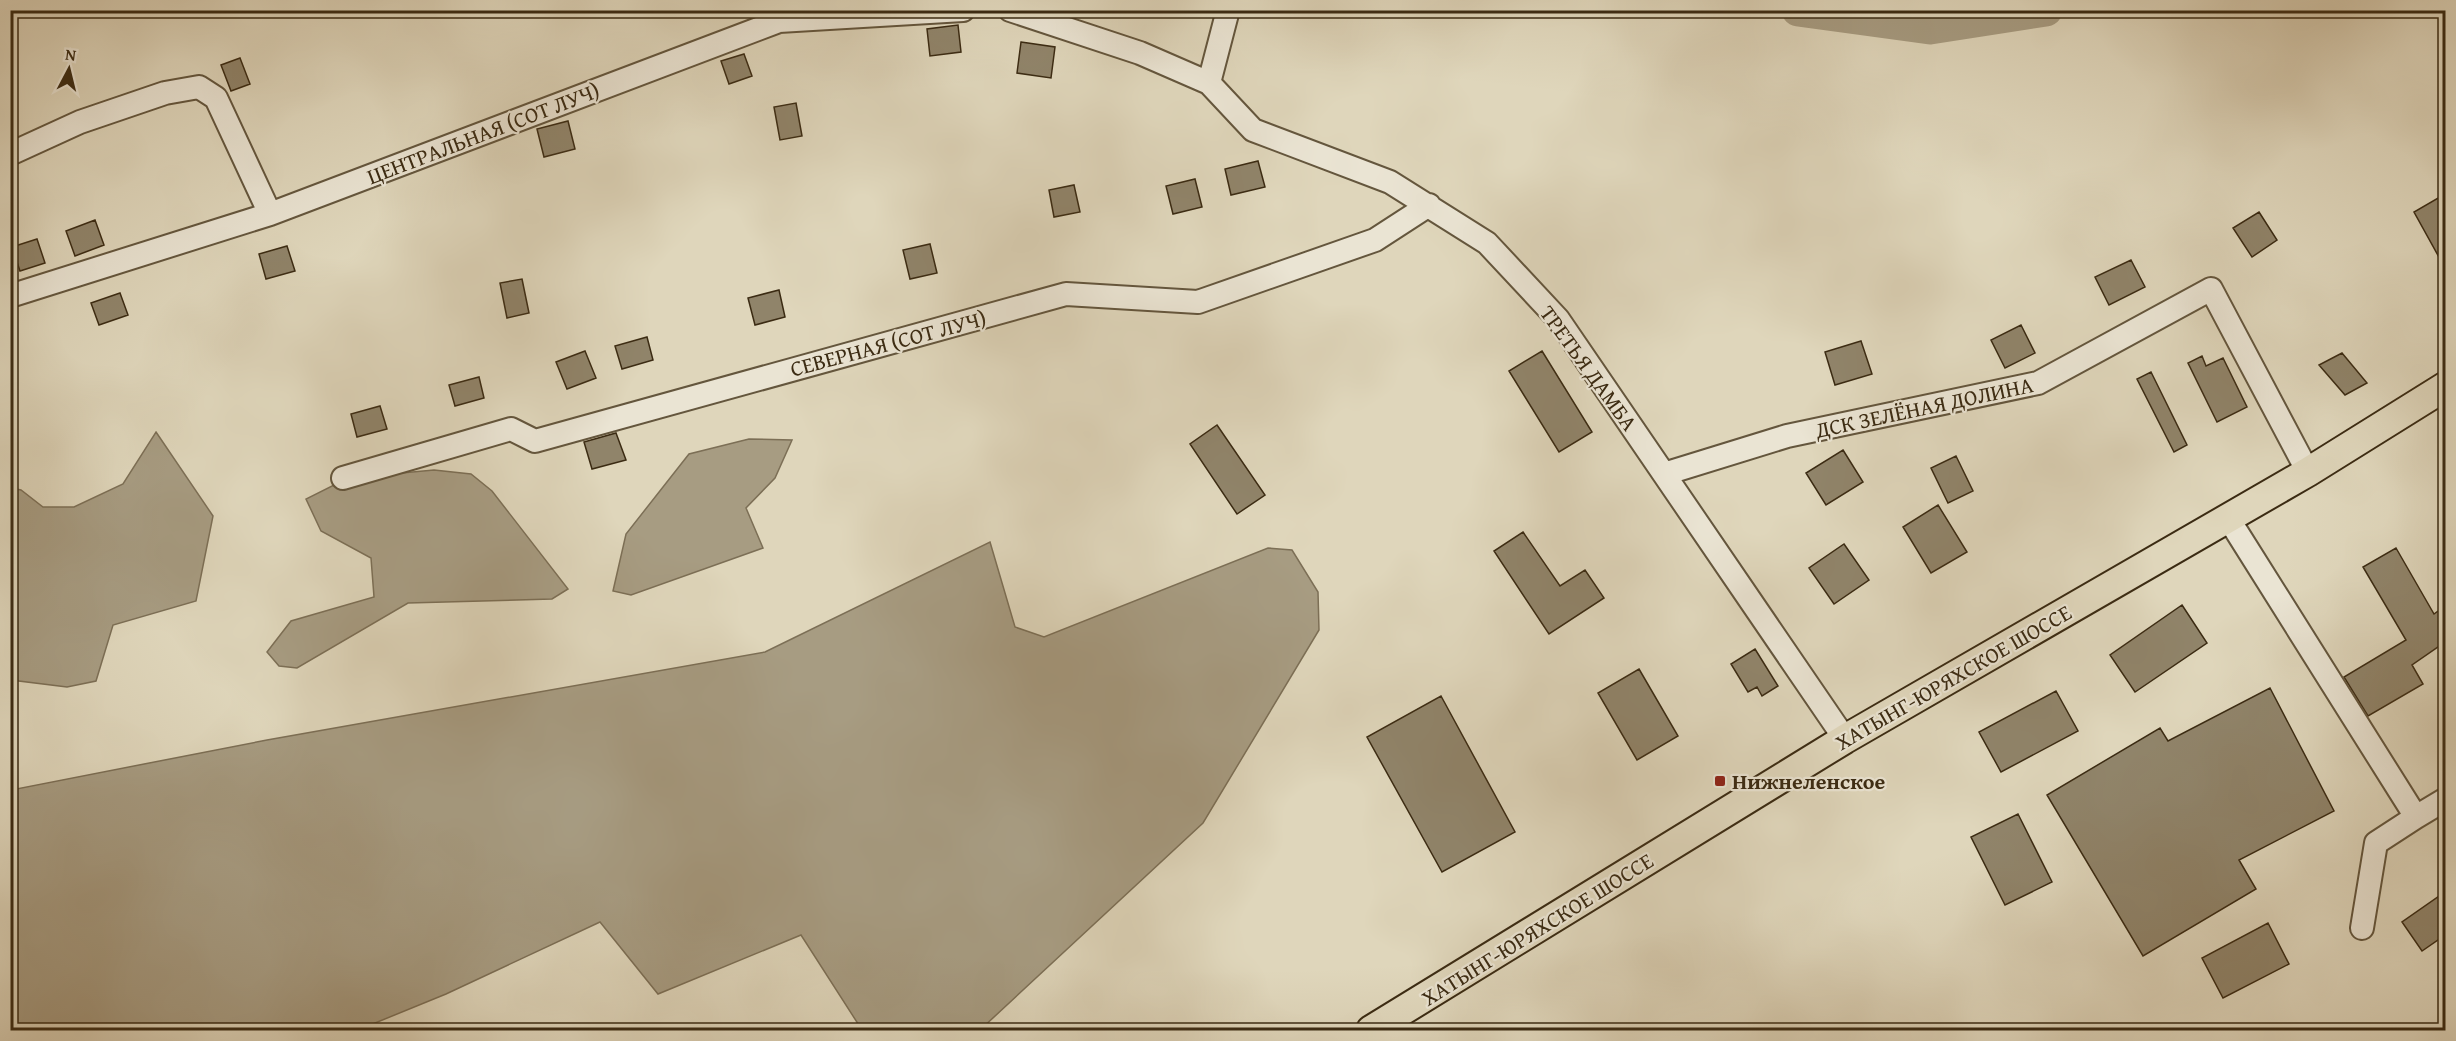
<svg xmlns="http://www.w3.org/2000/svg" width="2456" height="1041" viewBox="0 0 2456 1041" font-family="'Gentium Book Plus',serif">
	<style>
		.water { fill: #a79c82; stroke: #7c6f56; stroke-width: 1.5 }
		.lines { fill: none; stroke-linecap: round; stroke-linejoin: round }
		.river { stroke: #a79c82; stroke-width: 33 }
		.building { fill: #90846a; stroke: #3b2b13; stroke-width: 1.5 }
		.minor-casing { stroke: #64563d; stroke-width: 26 }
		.major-casing { stroke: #3b2b13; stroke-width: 32 }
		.minor { stroke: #eae4d3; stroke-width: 22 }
		.major { stroke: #dfd6bb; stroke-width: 28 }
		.poi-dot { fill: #8f2418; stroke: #eae4d3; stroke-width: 2 }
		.labels { text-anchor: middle; stroke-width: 4.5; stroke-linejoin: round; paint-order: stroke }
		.street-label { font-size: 22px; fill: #3b2b13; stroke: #eae4d3 }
		.poi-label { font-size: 22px; font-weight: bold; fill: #3b2b13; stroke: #eae4d3; text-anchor: start }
	</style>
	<rect width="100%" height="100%" fill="#dfd6bb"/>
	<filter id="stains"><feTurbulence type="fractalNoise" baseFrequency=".00333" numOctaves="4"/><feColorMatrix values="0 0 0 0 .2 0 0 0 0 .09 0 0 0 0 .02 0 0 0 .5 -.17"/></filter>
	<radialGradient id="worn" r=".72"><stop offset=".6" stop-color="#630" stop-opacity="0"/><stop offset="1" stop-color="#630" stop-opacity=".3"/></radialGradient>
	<path class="water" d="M 156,432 L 213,516 L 196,601 L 113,625 L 96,681 L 67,687 L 11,680 L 11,488 L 21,490 L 43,507 L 74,507 L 123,484 Z
		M 749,439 L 792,440 L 775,478 L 746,508 L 763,548 L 631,595 L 613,591 L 626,534 L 689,454 Z
		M 434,470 L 471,474 L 492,491 L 568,589 L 552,599 L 408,603 L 297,668 L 279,666 L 267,652 L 291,621 L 374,597 L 371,558 L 321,531 L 306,499 L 348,478 Z
		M 990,542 L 1015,627 L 1044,637 L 1268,548 L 1292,550 L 1318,592 L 1319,630 L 1203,823 L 980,1030 L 862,1030 L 801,935 L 658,994 L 600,922 L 446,994 L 358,1030 L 11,1030 L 11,790 L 267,740 L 765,652 Z"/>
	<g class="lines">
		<path class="river" d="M 1798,10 L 1930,28 L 2046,10"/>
	</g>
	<path class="building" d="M 958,25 L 961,52 L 930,56 L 927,29 Z
		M 1021,42 L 1055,47 L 1051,78 L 1017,73 Z
		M 744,54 L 752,76 L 729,84 L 721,61 Z
		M 240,58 L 250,84 L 231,91 L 221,65 Z
		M 796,103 L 802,136 L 780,140 L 774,107 Z
		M 568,121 L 575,149 L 544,157 L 537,129 Z
		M 1258,161 L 1265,187 L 1231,195 L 1225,169 Z
		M 1195,179 L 1202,207 L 1173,214 L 1166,186 Z
		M 1074,185 L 1080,212 L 1054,217 L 1049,190 Z
		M 2445,194 L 2445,268 L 2414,212 Z
		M 2259,212 L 2277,240 L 2252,257 L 2233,228 Z
		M 95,220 L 104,245 L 75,256 L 66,231 Z
		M 37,239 L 45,263 L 20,271 L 12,247 Z
		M 930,244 L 937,273 L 910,279 L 903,250 Z
		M 287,246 L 295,271 L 266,279 L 259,254 Z
		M 2131,260 L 2145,287 L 2109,305 L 2095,277 Z
		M 522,279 L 529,313 L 507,318 L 500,283 Z
		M 779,290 L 785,317 L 755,325 L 748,298 Z
		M 120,293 L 128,315 L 99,325 L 91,303 Z
		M 2021,325 L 2035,353 L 2005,368 L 1991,340 Z
		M 647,337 L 653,360 L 622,369 L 615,346 Z
		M 1861,341 L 1872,374 L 1835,385 L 1825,352 Z
		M 585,351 L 596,378 L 567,389 L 556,362 Z
		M 1542,351 L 1592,432 L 1559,452 L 1509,371 Z
		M 2342,353 L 2367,383 L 2345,395 L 2319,365 Z
		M 2202,356 L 2206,366 L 2223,358 L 2247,407 L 2217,422 L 2188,363 Z
		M 2151,372 L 2187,445 L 2174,452 L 2137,379 Z
		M 479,377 L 484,398 L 455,406 L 449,385 Z
		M 380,406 L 387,429 L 357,437 L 351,414 Z
		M 1217,425 L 1265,495 L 1237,514 L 1190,444 Z
		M 616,433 L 626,460 L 592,469 L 584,442 Z
		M 1843,450 L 1863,482 L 1826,505 L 1806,473 Z
		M 1956,456 L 1973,491 L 1948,503 L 1931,468 Z
		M 1938,505 L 1967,552 L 1931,573 L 1903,527 Z
		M 1523,532 L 1560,586 L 1585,570 L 1604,598 L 1549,634 L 1494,551 Z
		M 1844,544 L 1869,580 L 1834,604 L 1809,568 Z
		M 2396,548 L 2434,614 L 2445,606 L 2445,642 L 2412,665 L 2423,684 L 2368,716 L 2344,677 L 2406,640 L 2363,567 Z
		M 2182,605 L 2207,643 L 2135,692 L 2110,655 Z
		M 1755,649 L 1778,686 L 1762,696 L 1757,687 L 1748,692 L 1731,664 Z
		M 1639,669 L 1678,736 L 1637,760 L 1598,693 Z
		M 2270,688 L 2334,811 L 2239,860 L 2256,889 L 2143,956 L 2047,795 L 2160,728 L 2168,741 Z
		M 2056,691 L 2078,731 L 2001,772 L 1979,732 Z
		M 1441,696 L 1515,832 L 1442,872 L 1367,737 Z
		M 2018,814 L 2052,882 L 2005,905 L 1971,837 Z
		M 2445,892 L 2445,935 L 2422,951 L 2402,922 Z
		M 2268,923 L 2289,964 L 2223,998 L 2202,958 Z"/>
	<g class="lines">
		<defs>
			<path id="minor" d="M 1010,10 L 1140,53 L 1209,83 L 1253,130 L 1390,182 L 1487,243 L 1558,319 L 1845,739
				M 1209,83 L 1228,10
				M 10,154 L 80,122 L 165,93 L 199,87 L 216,98 L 270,214
				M 10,296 L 270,214 L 779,21 L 963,10
				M 1664,474 L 1787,436 L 2038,383 L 2211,289 L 2308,472
				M 343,478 L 511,429 L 535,441 L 1066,294 L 1198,302 L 1375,240 L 1429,205
				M 2228,518 L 2416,817 L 2446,799
				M 2362,928 L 2376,843 L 2416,817"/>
			<path id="major" d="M 1371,1030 L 1845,739 L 2308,472 L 2446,386"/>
		</defs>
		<use href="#minor" class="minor-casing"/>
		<use href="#major" class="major-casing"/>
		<use href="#minor" class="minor"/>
		<use href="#major" class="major"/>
	</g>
	<rect class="poi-dot" x="1714" y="775" width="12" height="12" rx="3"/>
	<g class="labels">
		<g class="street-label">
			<text transform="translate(483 133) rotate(-21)" y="8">ЦЕНТРАЛЬНАЯ (СОТ ЛУЧ)</text>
			<text transform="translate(888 343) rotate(-15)" y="8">СЕВЕРНАЯ (СОТ ЛУЧ)</text>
			<text transform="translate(1589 368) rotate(54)" y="8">ТРЕТЬЯ ДАМБА</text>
			<text transform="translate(1924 407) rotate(-12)" y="8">ДСК ЗЕЛЁНАЯ ДОЛИНА</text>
			<text transform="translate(1953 677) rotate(-30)" y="8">ХАТЫНГ-ЮРЯХСКОЕ ШОССЕ</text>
			<text transform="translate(1537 929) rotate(-32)" y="8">ХАТЫНГ-ЮРЯХСКОЕ ШОССЕ</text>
		</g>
		<g class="poi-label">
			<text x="1732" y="789">Нижнеленское</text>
		</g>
	</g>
	<rect width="2456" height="1041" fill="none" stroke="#dfd6bb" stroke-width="36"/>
	<rect x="12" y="12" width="2432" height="1017" fill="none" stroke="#3b2b13" stroke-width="3"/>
	<rect x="18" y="18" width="2420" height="1005" fill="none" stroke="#3b2b13" stroke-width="1.5"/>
	<g transform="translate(69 69) rotate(7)" stroke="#eae4d3" stroke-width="4.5" paint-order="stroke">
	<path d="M0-4.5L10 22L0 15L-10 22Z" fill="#3b2b13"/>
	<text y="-9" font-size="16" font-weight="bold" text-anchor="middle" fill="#3b2b13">N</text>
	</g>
	<rect width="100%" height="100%" filter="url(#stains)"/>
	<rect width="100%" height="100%" fill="url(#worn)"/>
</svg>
